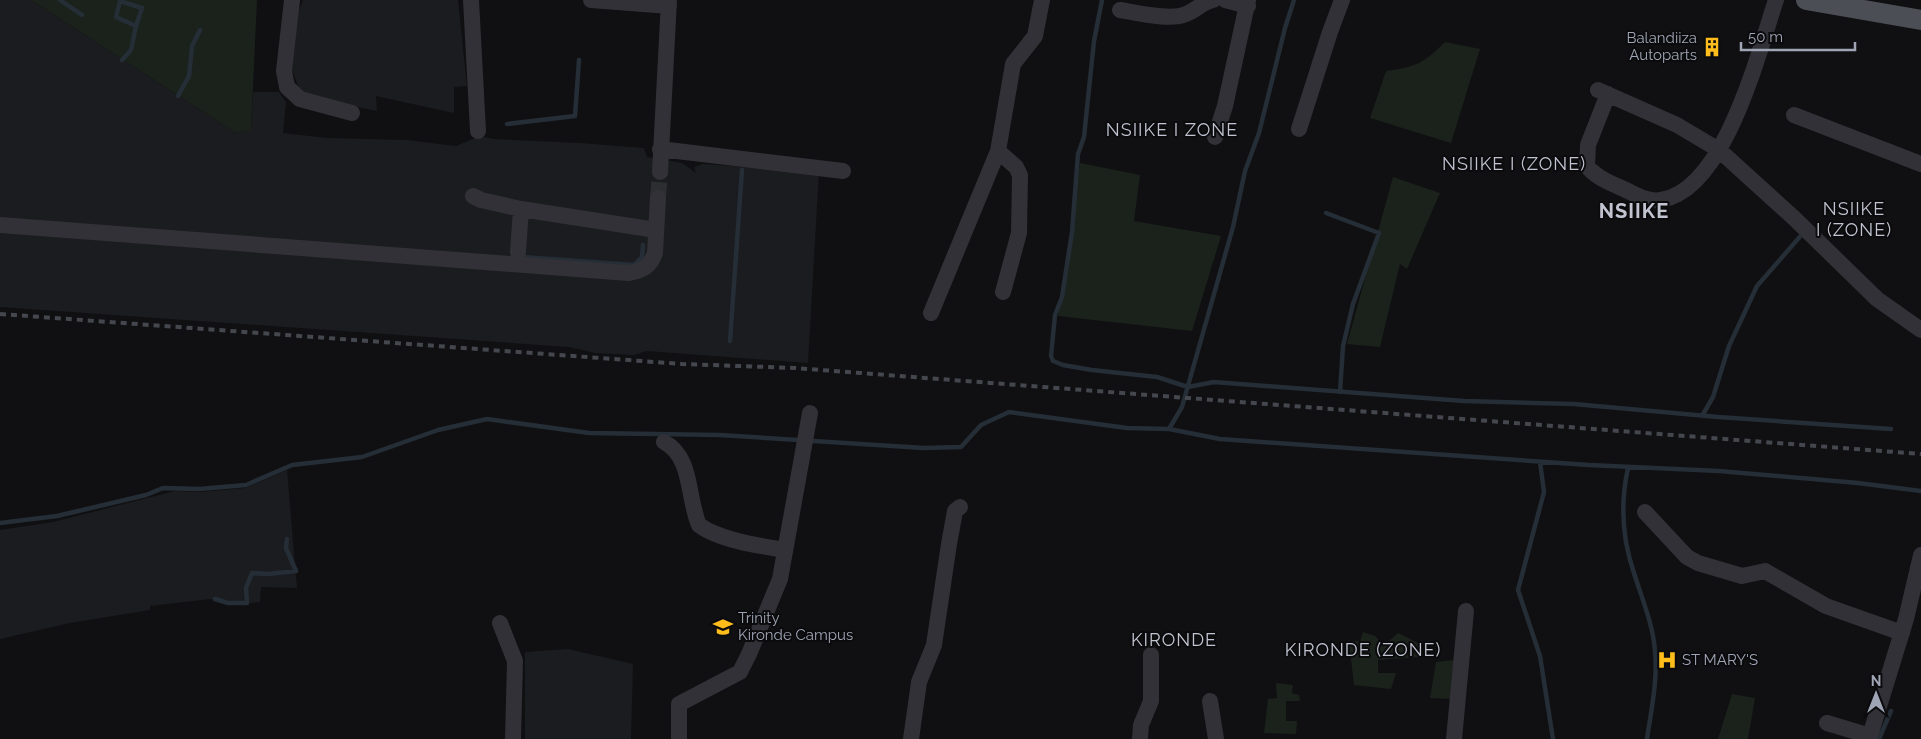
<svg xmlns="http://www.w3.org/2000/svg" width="1921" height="739" viewBox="0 0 1921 739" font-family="Raleway,sans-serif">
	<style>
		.built { fill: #1b1c1f }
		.green { fill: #1a221b }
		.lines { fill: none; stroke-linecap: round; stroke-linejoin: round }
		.stream { stroke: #252e36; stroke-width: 4.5 }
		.minor-tunnel { stroke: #2d2e32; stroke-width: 16; stroke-dasharray: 16 8; stroke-linecap: butt }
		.minor { stroke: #313137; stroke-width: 16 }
		.major { stroke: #4c4e56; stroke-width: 20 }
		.rail { stroke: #45474e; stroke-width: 4; stroke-dasharray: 6 5; stroke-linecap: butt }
		.labels { text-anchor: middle; stroke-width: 4; stroke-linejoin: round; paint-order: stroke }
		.poi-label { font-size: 15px; fill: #9fa5b4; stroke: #0b0b0d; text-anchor: start }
		.quarter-label { font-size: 18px; letter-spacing: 1px; fill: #c1c4d0; stroke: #0b0b0d }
		.district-label { font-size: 20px; font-weight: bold; letter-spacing: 1px; fill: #c1c4d0; stroke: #0b0b0d }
	</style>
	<rect width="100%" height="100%" fill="#101012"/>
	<path class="built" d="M 0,0 L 31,0 L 236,133 L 251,129 L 253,92 L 279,92 L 286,102 L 283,133 L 327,138 L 407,140 L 456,146 L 480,136 L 494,139 L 580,143 L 644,148 L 647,157 L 682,163 L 696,173 L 694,167 L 703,164 L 819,172 L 808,363 L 647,351 L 634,355 L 595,353 L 569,347 L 0,307 Z
		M 303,0 L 458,0 L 467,86 L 454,87 L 454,113 L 376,96 L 377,111 L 302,96 L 292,70 L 298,13 Z
		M 287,470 L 297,588 L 261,587 L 260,602 L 229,605 L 210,599 L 150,606 L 150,610 L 70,623 L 0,639 L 0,530 L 53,522 L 175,491 L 200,492 L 245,488 Z
		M 568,649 L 633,664 L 631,739 L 525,739 L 525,652 Z"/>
	<path class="green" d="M 31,0 L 257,0 L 251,130 L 236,133 Z
		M 1445,42 L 1480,49 L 1451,143 L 1370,118 L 1386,71 C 1416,67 1424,63 1445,42 Z
		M 1080,163 L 1140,175 L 1134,221 L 1221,236 L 1192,331 L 1058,316 Z
		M 1393,177 L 1440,193 L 1407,269 L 1400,264 L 1380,347 L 1347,344 Z
		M 1363,632 L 1375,636 L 1380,641 L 1389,641 L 1398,633 L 1418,643 L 1418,657 L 1378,660 L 1378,673 L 1396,673 L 1391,689 L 1354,685 L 1349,642 L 1360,641 Z
		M 1454,660 L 1450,699 L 1430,698 L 1436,662 Z
		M 1276,683 L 1293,685 L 1292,693 L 1299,695 L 1300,701 L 1286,701 L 1286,721 L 1297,721 L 1296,734 L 1264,733 L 1268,699 L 1277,698 Z
		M 1732,694 L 1755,698 L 1748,739 L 1718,739 Z"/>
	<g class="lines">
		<path class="stream" d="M 60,0 L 82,15
			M 1102,0 L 1094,41 L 1084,137 L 1078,154 L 1072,232 L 1062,297 L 1055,315 L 1051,356 L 1053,361 L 1063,365 L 1092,370 L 1157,377 L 1188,387 L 1214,382 L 1464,401 L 1574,404 L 1718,417 L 1891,429
			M 122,60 L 131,50 L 136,26 L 116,17 L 120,1 L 142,8 L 136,26
			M 178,96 L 189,76 L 192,46 L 200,30
			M 507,124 L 575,116 L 579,60
			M 1326,213 L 1379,233 L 1353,304 L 1343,346 L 1340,392
			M 523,257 L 634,265 L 642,257 L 643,245
			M 730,341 L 742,170
			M 1702,416 L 1713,397 L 1729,346 L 1757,286 L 1804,232
			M 1169,429 L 1182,407 L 1233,227 L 1245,171 L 1259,133 L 1285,28 L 1294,0
			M 1540,462 L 1544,492 L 1518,590 L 1540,656 L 1553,739
			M 1628,468 C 1620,504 1622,538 1634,573 C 1642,599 1653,624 1655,651 C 1658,679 1651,711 1647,739
			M 0,523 L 57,516 L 146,495 L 163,488 L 199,489 L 246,485 L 292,465 L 362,457 L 438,430 L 487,419 L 589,433 L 720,435 L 924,448 L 961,447 L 981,425 L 1009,412 L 1127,428 L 1169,429 L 1220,439 L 1589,465 L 1719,471 L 1858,483 L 1921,491
			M 215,599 L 228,603 L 247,603 L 246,588 L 252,573 L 268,574 L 296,571 L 286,548 L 287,539
			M 1879,739 L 1891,711"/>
		<path class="minor-tunnel" d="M 658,198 L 660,172"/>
		<path class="minor" d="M 292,0 L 284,71 L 287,87 L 300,99 L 352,113
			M 471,0 L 478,131
			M 591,0 L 669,6
			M 1225,0 L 1248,6
			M 1120,10 C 1137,13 1171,21 1186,14 C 1196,10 1203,2 1213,0
			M 1598,90 L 1677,125 L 1719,150 L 1795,219 L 1877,299 L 1921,330
			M 1608,94 L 1588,145 L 1587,166 C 1597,179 1614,184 1628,191 C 1638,196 1649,202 1661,200 C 1725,190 1758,53 1776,0
			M 1794,115 L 1921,164
			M 1299,129 L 1330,32 L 1342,0
			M 1215,137 L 1225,106 L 1248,0
			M 660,149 L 843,171
			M 998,151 L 1016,167 L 1020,175 L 1019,233 L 1003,292
			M 660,172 L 669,0
			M 473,196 L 481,200 L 521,209 L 656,230
			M 0,225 L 628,273 C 642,271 650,267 655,253 L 658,198
			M 518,252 L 521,209
			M 931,313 L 998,151 L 1013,64 L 1035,36 L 1042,0
			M 664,442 C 693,457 687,498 699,525 C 719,540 760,546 785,550
			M 1645,512 L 1687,557 L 1698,563 L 1742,576 L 1765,571 L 1826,606 L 1902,633
			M 500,623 L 515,661 L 513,739
			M 1210,701 L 1216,739
			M 1827,723 L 1870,736
			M 679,739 L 679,704 L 740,672 L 749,654 L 780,579 L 810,413
			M 911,739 L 919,682 L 934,645 L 949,544 L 955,511 L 960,507
			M 1140,739 L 1141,725 L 1151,701 L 1151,655
			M 1454,739 L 1466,611
			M 1869,739 L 1906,619 L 1921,555"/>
		<path class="major" d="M 1806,0 L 1921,20"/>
		<path class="rail" d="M 0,314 L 682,364 L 795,368 L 1921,454"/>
	</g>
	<defs>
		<symbol id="building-bare" viewBox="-9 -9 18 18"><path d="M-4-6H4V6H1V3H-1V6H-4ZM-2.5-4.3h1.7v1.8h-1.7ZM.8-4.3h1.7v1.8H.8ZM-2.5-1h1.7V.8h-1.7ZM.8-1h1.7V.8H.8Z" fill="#ffbd1b" stroke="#0b0b0d" stroke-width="2.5" paint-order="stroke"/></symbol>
		<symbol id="school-bare" viewBox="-9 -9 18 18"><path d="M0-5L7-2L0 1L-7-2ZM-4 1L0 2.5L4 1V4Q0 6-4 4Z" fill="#ffbd1b" stroke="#0b0b0d" stroke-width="2.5" paint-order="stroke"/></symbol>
		<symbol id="hospital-bare" viewBox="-9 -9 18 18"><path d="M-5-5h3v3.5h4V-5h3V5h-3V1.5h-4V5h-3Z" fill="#ffbd1b" stroke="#0b0b0d" stroke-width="2.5" paint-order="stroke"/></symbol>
	</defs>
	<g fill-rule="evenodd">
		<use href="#building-bare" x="1698" y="33" width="28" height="28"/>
		<use href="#school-bare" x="709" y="613" width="28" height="28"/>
		<use href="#hospital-bare" x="1653" y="646" width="28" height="28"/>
	</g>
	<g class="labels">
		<g class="poi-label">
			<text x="1697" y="43" text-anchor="end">Balandiiza<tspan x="1697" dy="17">Autoparts</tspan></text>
			<text x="738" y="623">Trinity<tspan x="738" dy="17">Kironde Campus</tspan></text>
			<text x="1682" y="665">ST MARY'S</text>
		</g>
		<g class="quarter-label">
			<text x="1172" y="136">NSIIKE I ZONE</text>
			<text x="1514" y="170">NSIIKE I (ZONE)</text>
			<text x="1854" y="215">NSIIKE<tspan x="1854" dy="21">I (ZONE)</tspan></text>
			<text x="1174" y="646">KIRONDE</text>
			<text x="1363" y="656">KIRONDE (ZONE)</text>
		</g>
		<g class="district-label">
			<text x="1634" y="218">NSIIKE</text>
		</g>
	</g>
	<g transform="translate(1876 694)" stroke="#0b0b0d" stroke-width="4" paint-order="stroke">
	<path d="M0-4L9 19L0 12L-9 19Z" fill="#9fa5b4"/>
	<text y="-8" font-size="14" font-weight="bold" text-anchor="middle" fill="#9fa5b4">N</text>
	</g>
	<path d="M1741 42v8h114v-8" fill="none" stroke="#9fa5b4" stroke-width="2.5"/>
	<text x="1748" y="42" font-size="15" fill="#9fa5b4" stroke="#0b0b0d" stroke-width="4" paint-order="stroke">50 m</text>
</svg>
